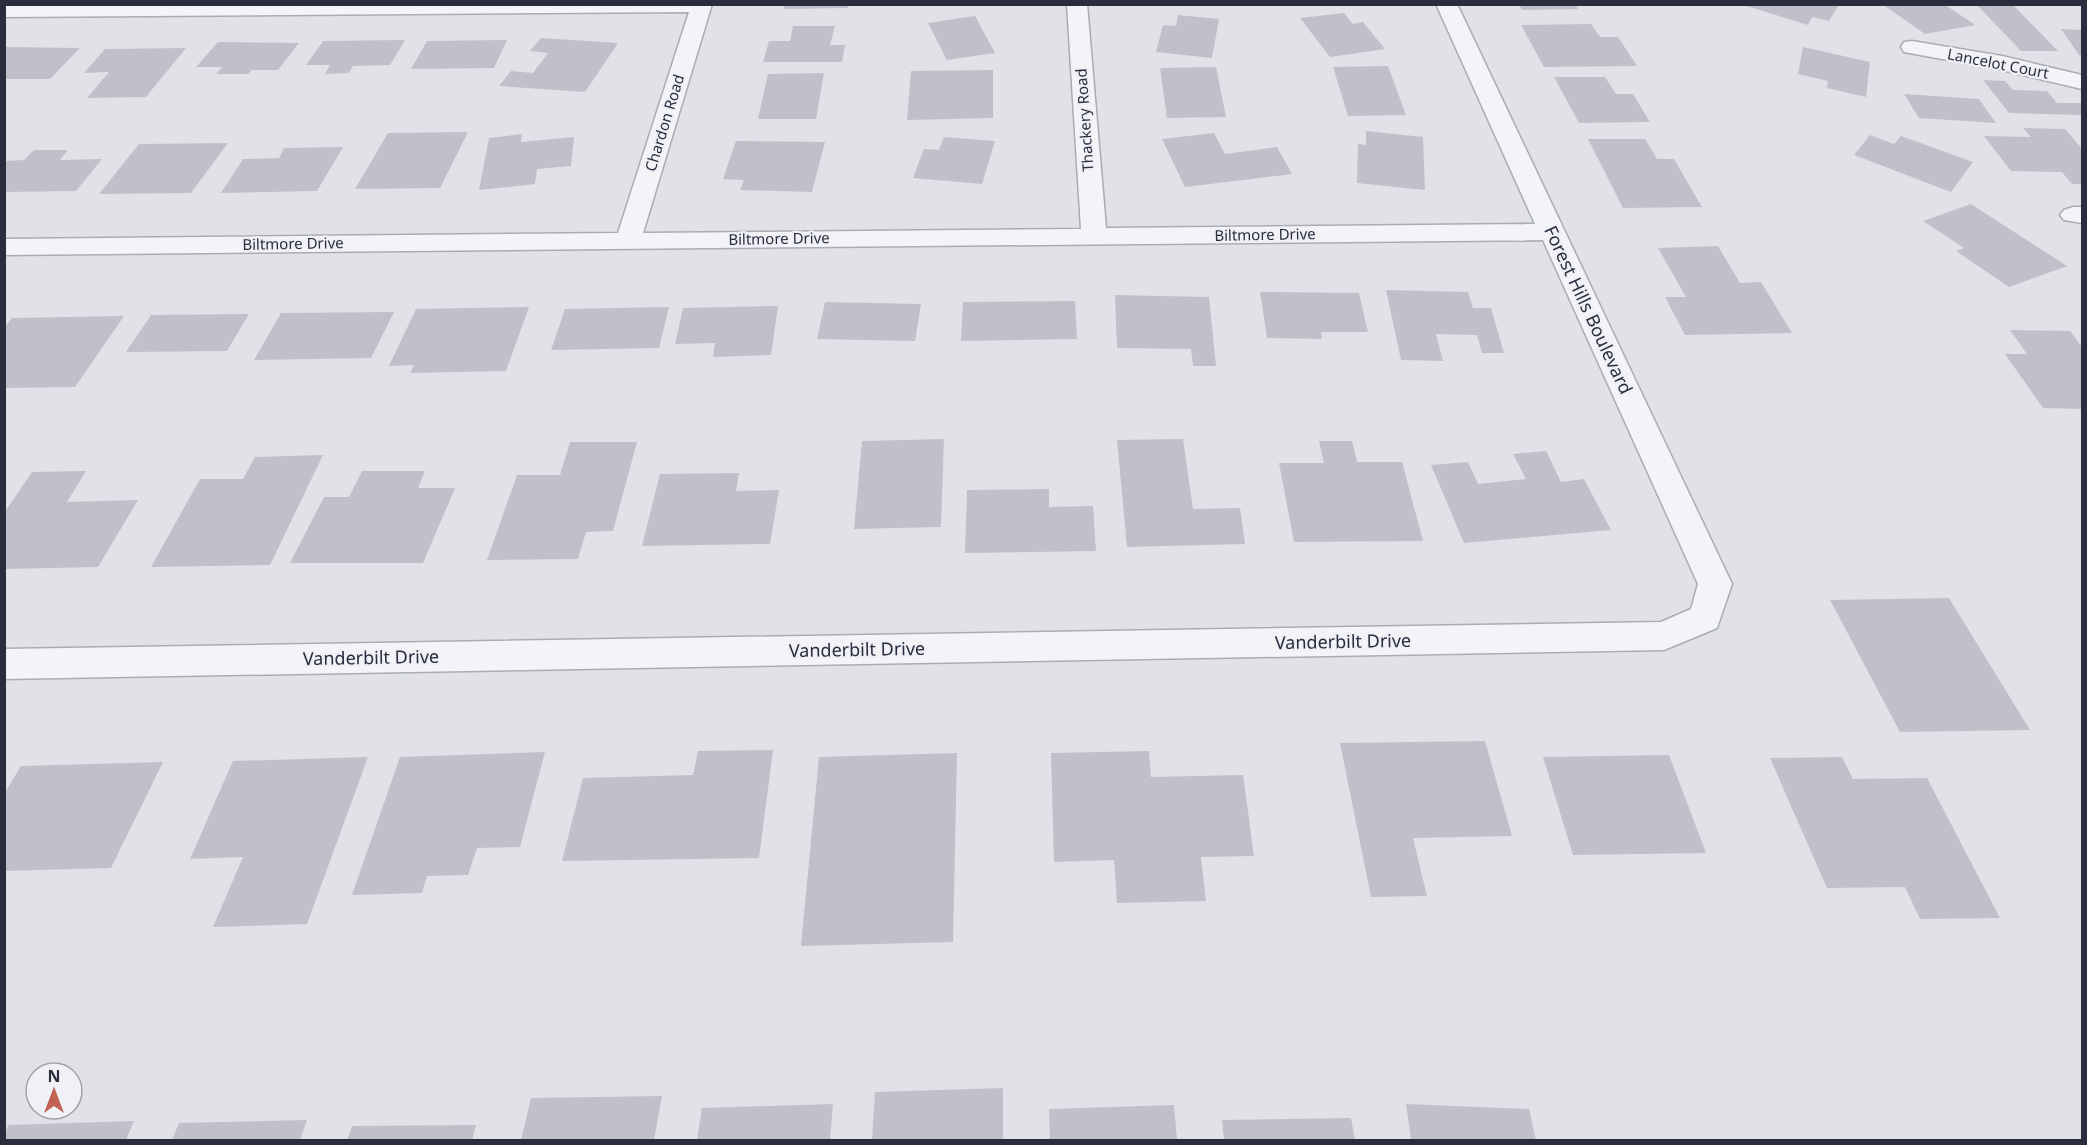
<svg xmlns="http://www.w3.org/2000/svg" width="2087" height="1145" viewBox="0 0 2087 1145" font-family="'Noto Sans',sans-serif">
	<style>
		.building { fill: #bfc0ca }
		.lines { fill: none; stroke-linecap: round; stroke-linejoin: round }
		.street-casing { stroke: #aaacb5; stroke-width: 3 }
		.street { fill: #f3f4f7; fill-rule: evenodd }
		.labels { text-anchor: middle; stroke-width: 4.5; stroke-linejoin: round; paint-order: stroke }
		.far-street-label { font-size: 15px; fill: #2b2d3e; stroke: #f0f1f6 }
		.street-label { font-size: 18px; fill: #2b2d3e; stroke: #f0f1f6 }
	</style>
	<rect width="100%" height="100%" fill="#e1e2e8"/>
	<path class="building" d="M 785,4 L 848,4 L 848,8 L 784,9 Z
		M 1519,4 L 1575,4 L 1578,9 L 1522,10 Z
		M 1740,4 L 1832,4 L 1838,6 L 1829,21 L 1812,17 L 1808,25 Z
		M 1882,4 L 1944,4 L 1975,25 L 1925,34 Z
		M 1976,4 L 2012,4 L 2058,51 L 2021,51 Z
		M 1344,13 L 1353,24 L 1363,22 L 1385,49 L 1330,57 L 1300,18 Z
		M 1178,15 L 1219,19 L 1212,58 L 1156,52 L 1163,25 L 1176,26 Z
		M 975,16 L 995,53 L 947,60 L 928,23 Z
		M 1591,24 L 1600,37 L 1618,37 L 1637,66 L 1544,67 L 1521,25 Z
		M 793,26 L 835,26 L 830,45 L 845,45 L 842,62 L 763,62 L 769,41 L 790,41 Z
		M 2061,29 L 2082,30 L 2082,55 L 2079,55 Z
		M 541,38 L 618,43 L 585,92 L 499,86 L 511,71 L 533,73 L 548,53 L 530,51 Z
		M 405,40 L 390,65 L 353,66 L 349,73 L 325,74 L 330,65 L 306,65 L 323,41 Z
		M 507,40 L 494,68 L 411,69 L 427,41 Z
		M 218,42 L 299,43 L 278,70 L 252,70 L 248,74 L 216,74 L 222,67 L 196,67 Z
		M 4,47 L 80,48 L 50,79 L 4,79 Z
		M 1803,47 L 1870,62 L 1866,97 L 1827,88 L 1828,81 L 1798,74 Z
		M 186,48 L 146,97 L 87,98 L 109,72 L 84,73 L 105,49 Z
		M 1388,66 L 1406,115 L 1348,116 L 1333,67 Z
		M 1216,67 L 1226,117 L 1167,118 L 1160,68 Z
		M 993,70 L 993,118 L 907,120 L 911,71 Z
		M 824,73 L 816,119 L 758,119 L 768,74 Z
		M 1554,77 L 1605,77 L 1616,94 L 1633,94 L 1650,122 L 1579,123 Z
		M 1983,80 L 2005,81 L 2013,90 L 2047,91 L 2057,103 L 2082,103 L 2082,115 L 2009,113 Z
		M 1904,94 L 1979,99 L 1996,123 L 1919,118 Z
		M 2023,128 L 2065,129 L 2082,149 L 2082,184 L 2072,184 L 2062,172 L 2011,171 L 1984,136 L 2031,137 Z
		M 1366,131 L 1423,137 L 1425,190 L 1357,183 L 1358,144 L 1366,145 Z
		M 468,132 L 440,188 L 355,189 L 388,133 Z
		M 1214,133 L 1225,154 L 1277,147 L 1292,174 L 1185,187 L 1162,139 Z
		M 522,134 L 521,142 L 574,137 L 571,166 L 537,169 L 535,184 L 479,190 L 489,138 Z
		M 1870,135 L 1894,144 L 1901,136 L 1973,162 L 1951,192 L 1854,155 Z
		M 944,137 L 995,141 L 982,184 L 913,178 L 924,149 L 939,150 Z
		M 1588,139 L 1645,139 L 1657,159 L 1674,159 L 1702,207 L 1623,208 Z
		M 736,141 L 825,142 L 812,192 L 740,190 L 744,180 L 723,179 Z
		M 228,143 L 191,193 L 99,194 L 139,144 Z
		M 343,147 L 317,191 L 221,193 L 243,159 L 279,158 L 284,148 Z
		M 34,150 L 68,150 L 60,160 L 102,159 L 76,191 L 4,192 L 4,161 L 24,160 Z
		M 1971,204 L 2067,266 L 2009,287 L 1956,251 L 1964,248 L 1923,221 Z
		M 1718,246 L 1740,283 L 1761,282 L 1792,333 L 1685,335 L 1665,297 L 1686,297 L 1658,248 Z
		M 1386,290 L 1468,292 L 1473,308 L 1491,308 L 1504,353 L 1482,353 L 1477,335 L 1436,334 L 1443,361 L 1401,360 Z
		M 1260,292 L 1359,293 L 1368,332 L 1321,332 L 1322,339 L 1267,338 Z
		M 1115,295 L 1209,297 L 1216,366 L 1193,366 L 1191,349 L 1117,348 Z
		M 1075,301 L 1077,339 L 961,341 L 963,302 Z
		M 825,302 L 921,304 L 915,341 L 817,339 Z
		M 778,306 L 771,355 L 713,357 L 715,343 L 675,344 L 683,308 Z
		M 529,307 L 506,371 L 410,373 L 414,365 L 389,366 L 416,309 Z
		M 669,307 L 659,348 L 551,350 L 565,309 Z
		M 394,312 L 371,358 L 254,360 L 281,313 Z
		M 249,314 L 227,351 L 126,352 L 151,315 Z
		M 124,316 L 75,387 L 4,388 L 4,328 L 12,318 Z
		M 2010,330 L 2070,331 L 2082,347 L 2082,409 L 2043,408 L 2005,354 L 2027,354 Z
		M 944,439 L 941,527 L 854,529 L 862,441 Z
		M 1183,439 L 1193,509 L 1240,508 L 1245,544 L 1127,547 L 1117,440 Z
		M 1319,441 L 1352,441 L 1357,462 L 1402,462 L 1423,541 L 1294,542 L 1279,463 L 1324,463 Z
		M 570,442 L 637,442 L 613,531 L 586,532 L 578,559 L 487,560 L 517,475 L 560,475 Z
		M 1546,451 L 1561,482 L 1584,479 L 1611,530 L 1464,543 L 1431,465 L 1468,462 L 1478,484 L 1526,479 L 1513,454 Z
		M 323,455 L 270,565 L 151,567 L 200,479 L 243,479 L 255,457 Z
		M 86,471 L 67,502 L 138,500 L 98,567 L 4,569 L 4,513 L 32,472 Z
		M 362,471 L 425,471 L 418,488 L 455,488 L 423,563 L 290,563 L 324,497 L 349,497 Z
		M 739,473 L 736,491 L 779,490 L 770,544 L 642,546 L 660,474 Z
		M 1049,489 L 1049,507 L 1093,506 L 1096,551 L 965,553 L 967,490 Z
		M 1949,598 L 2030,730 L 1900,732 L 1830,600 Z
		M 1485,741 L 1512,836 L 1413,838 L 1427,896 L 1371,897 L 1340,743 Z
		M 773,750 L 759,858 L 562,861 L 583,778 L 693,775 L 698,751 Z
		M 1149,751 L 1151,777 L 1243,775 L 1254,856 L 1201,857 L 1206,901 L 1117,903 L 1114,860 L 1054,862 L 1051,753 Z
		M 545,752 L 520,847 L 477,848 L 468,875 L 427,876 L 422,893 L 352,895 L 400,757 Z
		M 957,753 L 953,942 L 801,946 L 819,757 Z
		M 1669,755 L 1706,853 L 1573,855 L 1543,757 Z
		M 368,757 L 307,924 L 213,927 L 243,857 L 190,859 L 233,761 Z
		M 1842,757 L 1853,779 L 1927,778 L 2000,918 L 1920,919 L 1905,887 L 1827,888 L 1770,758 Z
		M 163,762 L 111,868 L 4,871 L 4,794 L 21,766 Z
		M 1003,1088 L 1003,1140 L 872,1140 L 875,1092 Z
		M 662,1096 L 654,1140 L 521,1140 L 531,1098 Z
		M 833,1104 L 830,1140 L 697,1140 L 702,1108 Z
		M 1406,1104 L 1529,1109 L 1536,1140 L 1411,1140 Z
		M 1174,1105 L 1177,1140 L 1050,1140 L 1049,1109 Z
		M 1351,1118 L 1355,1140 L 1224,1140 L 1222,1120 Z
		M 307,1120 L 300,1140 L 172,1140 L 179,1123 Z
		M 134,1121 L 126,1140 L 4,1140 L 8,1125 Z
		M 476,1125 L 472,1140 L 347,1140 L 352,1126 Z"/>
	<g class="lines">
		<defs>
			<path id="street" d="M 712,4 L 643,233 L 1081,229 L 1067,4 L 1087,4 L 1106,228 L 1535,224 L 1436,4 L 1457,4 L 1732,584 L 1717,628 L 1664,650 L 4,679 L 4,649 L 1661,622 L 1691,609 L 1698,584 L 1543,240 L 4,255 L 4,239 L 618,233 L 689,12 L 4,17 L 4,5 Z
				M 1912,41 L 2002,56 L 2082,75 L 2082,89 L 2002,70 L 1904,52 L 1901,47 L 1904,42 Z
				M 2073,207 L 2082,207 L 2082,223 L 2064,220 L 2060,215 L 2064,210 Z"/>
		</defs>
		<use href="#street" class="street-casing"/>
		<use href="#street" class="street"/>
	</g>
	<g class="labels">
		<g class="far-street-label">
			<text transform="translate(1998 64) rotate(11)" y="5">Lancelot Court</text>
			<text transform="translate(1085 120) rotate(-94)" y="5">Thackery Road</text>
			<text transform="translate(665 123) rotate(-73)" y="5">Chardon Road</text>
			<text transform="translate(1265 235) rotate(-1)" y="5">Biltmore Drive</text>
			<text transform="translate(779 239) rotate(-1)" y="5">Biltmore Drive</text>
			<text transform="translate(293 244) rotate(-1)" y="5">Biltmore Drive</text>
		</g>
		<g class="street-label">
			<text transform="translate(1588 310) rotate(65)" y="6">Forest Hills Boulevard</text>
			<text transform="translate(1343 642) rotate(-1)" y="6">Vanderbilt Drive</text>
			<text transform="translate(857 650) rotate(-1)" y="6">Vanderbilt Drive</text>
			<text transform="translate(371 658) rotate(-1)" y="6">Vanderbilt Drive</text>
		</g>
	</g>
	<rect width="2087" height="1145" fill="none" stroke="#2b2d3e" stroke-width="12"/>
	<g transform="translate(54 1091)"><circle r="28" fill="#f0f1f6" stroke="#a1a3ac" stroke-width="1.5"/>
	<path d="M0-4.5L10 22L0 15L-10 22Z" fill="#c06153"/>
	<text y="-9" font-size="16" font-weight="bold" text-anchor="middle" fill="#2b2d3e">N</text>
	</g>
</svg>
